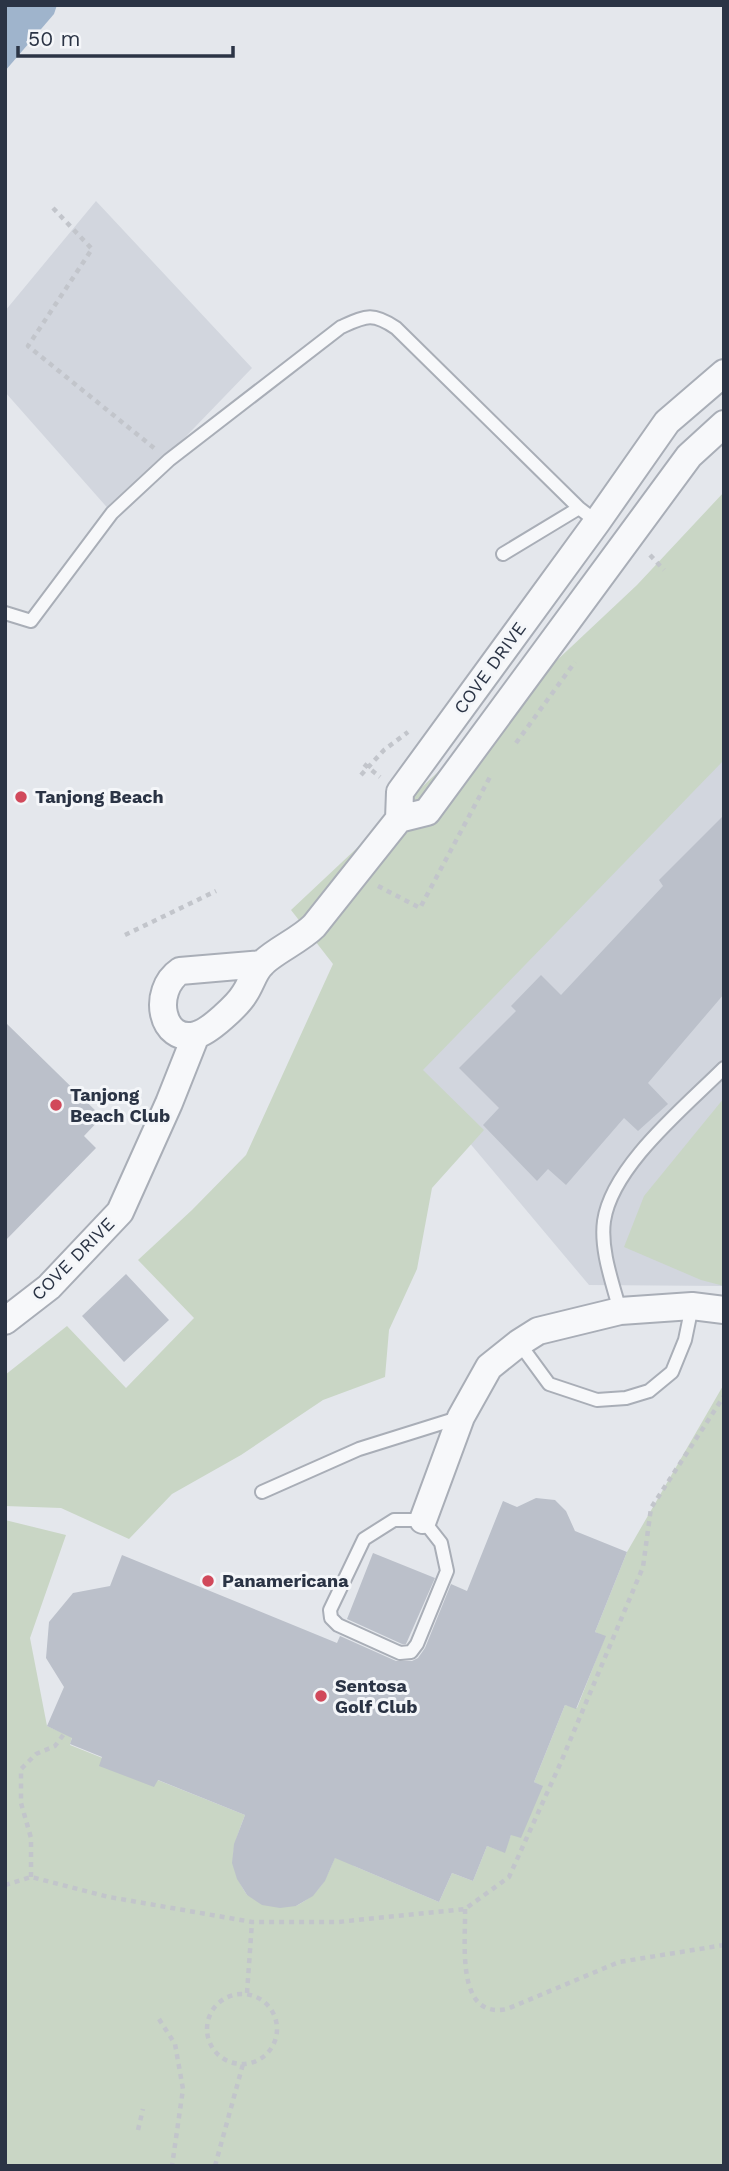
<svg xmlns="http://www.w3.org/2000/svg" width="729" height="2171" viewBox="0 0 729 2171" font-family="'Work Sans',sans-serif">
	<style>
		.built { fill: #d2d6de }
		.green { fill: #c9d6c5 }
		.water { fill: #9fb4cc }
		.building { fill: #bbc0ca }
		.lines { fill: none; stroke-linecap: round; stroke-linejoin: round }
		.service-casing { stroke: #a9aeb7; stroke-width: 16 }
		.minor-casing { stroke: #a9aeb7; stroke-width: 30 }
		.path { stroke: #c2c5cb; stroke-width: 4.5; stroke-dasharray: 5 5; stroke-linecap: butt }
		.service { stroke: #f7f8fa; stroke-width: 12 }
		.minor { stroke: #f7f8fa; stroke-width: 26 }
		.poi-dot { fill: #d1495b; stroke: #f4f6f9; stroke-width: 2.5 }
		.labels { text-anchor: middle; stroke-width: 6; stroke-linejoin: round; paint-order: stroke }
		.street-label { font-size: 18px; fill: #2b3445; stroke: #f4f6f9 }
		.poi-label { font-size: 18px; font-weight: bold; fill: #2b3445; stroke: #f4f6f9; text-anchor: start }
	</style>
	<rect width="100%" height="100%" fill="#e4e7ec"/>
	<path class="built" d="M 96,201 L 252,368 L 112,513 L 5,392 L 5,311 Z
		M 724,727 L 724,1286 L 589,1285 L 410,1072 Z"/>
	<path class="green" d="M 724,492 L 724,760 L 423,1070 L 484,1130 L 432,1188 L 417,1269 L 389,1330 L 385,1377 L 323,1400 L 241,1455 L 172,1494 L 129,1539 L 61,1508 L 5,1506 L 5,1375 L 67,1326 L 126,1388 L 194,1318 L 138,1260 L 192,1210 L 246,1155 L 333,964 L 291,910 L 637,585 Z
		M 724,1098 L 724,1286 L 701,1280 L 624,1247 L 644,1196 Z
		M 724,1384 L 724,2166 L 5,2166 L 5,1520 L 66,1535 L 30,1638 L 47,1726 L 72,1737 L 70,1745 L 245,1815 C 232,1849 226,1863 247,1895 L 296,1906 C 324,1891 326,1878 338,1850 L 354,1866 L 439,1902 L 452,1873 L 473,1881 L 487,1846 L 504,1852 L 511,1835 L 542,1786 L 534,1782 L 565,1705 L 577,1708 L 605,1637 L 595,1632 L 627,1552 Z"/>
	<path class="water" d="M 5,5 L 57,5 L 54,14 L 5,71 Z"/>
	<path class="building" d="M 724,815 L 724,994 L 648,1083 L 668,1104 L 638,1131 L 624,1118 L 566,1185 L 548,1169 L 537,1181 L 483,1125 L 499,1108 L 459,1068 L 516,1011 L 511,1006 L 541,975 L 561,995 L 663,886 L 659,880 Z
		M 5,1022 L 102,1117 L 84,1136 L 96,1148 L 5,1241 Z
		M 126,1274 L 169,1320 L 124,1362 L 82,1316 Z
		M 536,1498 L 555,1500 L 566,1511 L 575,1531 L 627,1552 L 595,1632 L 606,1636 L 576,1709 L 565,1705 L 534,1782 L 543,1786 L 521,1838 L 511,1835 L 505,1853 L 487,1846 L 473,1881 L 452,1873 L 439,1902 L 335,1858 L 325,1881 L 313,1896 L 296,1906 L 280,1908 L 262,1905 L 247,1895 L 237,1879 L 232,1863 L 234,1844 L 245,1815 L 158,1780 L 154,1787 L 99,1766 L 102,1757 L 70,1744 L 72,1738 L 47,1726 L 64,1687 L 46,1658 L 49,1622 L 73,1593 L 110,1586 L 122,1555 L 337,1643 L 340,1636 L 396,1661 L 412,1661 L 418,1658 L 425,1648 L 451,1584 L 467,1591 L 503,1501 L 517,1507 Z
		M 373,1553 L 435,1578 L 406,1644 L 402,1644 L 347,1619 Z"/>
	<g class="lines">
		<defs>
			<path id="service" d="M 503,554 L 579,508
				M 5,613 L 31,621 L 112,513 L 169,460 L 341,327 C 366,316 372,312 396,328 L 579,508 L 597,522
				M 620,1311 C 613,1284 600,1250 604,1221 C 612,1166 685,1107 724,1068
				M 519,1343 L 549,1384 L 597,1400 L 626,1398 L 649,1391 L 672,1372 L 685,1340 L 692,1306
				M 262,1492 L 359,1449 L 458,1418
				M 394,1520 L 423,1520 L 441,1543 L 447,1571 L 417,1644 L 411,1652 L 400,1653 L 338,1625 L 331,1618 L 330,1610 L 364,1539 Z"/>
			<path id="minor" d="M 399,819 L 427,812 L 689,456 L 724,424
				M 261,964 L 180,971 C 151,991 161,1044 196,1035 C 209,1032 238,1005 245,993 C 251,984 254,972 261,965 C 272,952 299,941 314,926 L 399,819 L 400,792 L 597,522 L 667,422 L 724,373
				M 5,1321 L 49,1287 L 120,1212 L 169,1103 L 196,1035
				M 423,1520 L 461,1417 L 489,1367 L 519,1343 L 538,1331 L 620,1311 L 692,1306 L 724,1310"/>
		</defs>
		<use href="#service" class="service-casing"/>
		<use href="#minor" class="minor-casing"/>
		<path class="path" d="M 53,208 L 92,249 L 28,346 L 154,448
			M 650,555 L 664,570
			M 516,743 L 575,662
			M 364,764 L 380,777
			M 361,775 L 384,750 L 408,732
			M 378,886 L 420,908 L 491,775
			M 125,935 L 216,891
			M 31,1877 L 31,1838 L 21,1803 L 21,1769 L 36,1754 L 55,1746 L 64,1734
			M 5,1885 L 31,1877 L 109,1897 L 252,1922 L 338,1922 L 465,1909 L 509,1877 L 561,1762 L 643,1567 L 651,1508 L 724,1396
			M 465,1909 C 466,1942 455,2020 507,2009 L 619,1962 L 724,1945
			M 247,1993 L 252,1922
			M207 2029a35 35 0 1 1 70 0a35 35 0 1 1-70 0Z
			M 159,2019 L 175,2044 L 183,2089 L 172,2166
			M 138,2130 L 143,2109
			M 215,2166 L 243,2064"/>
		<use href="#service" class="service"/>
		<use href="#minor" class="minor"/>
	</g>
	<g class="poi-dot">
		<circle cx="21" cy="797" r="7"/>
		<circle cx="56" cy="1105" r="7"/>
		<circle cx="208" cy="1581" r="7"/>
		<circle cx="321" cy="1696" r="7"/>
	</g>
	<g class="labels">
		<g class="street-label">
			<text transform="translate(490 668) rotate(-54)" y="6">COVE DRIVE</text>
			<text transform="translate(73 1259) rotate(-45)" y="6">COVE DRIVE</text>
		</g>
		<g class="poi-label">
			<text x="35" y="803">Tanjong Beach</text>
			<text x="70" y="1101">Tanjong<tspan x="70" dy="21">Beach Club</tspan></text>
			<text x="222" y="1587">Panamericana</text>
			<text x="335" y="1692">Sentosa<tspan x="335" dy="21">Golf Club</tspan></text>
		</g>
	</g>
	<rect width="729" height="2171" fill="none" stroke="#2b3445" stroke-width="14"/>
	<path d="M18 46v10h215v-10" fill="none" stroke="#2b3445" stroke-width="3.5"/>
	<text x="28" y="46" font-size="21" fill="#2b3445" stroke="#f4f6f9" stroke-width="5" paint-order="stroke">50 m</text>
</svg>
